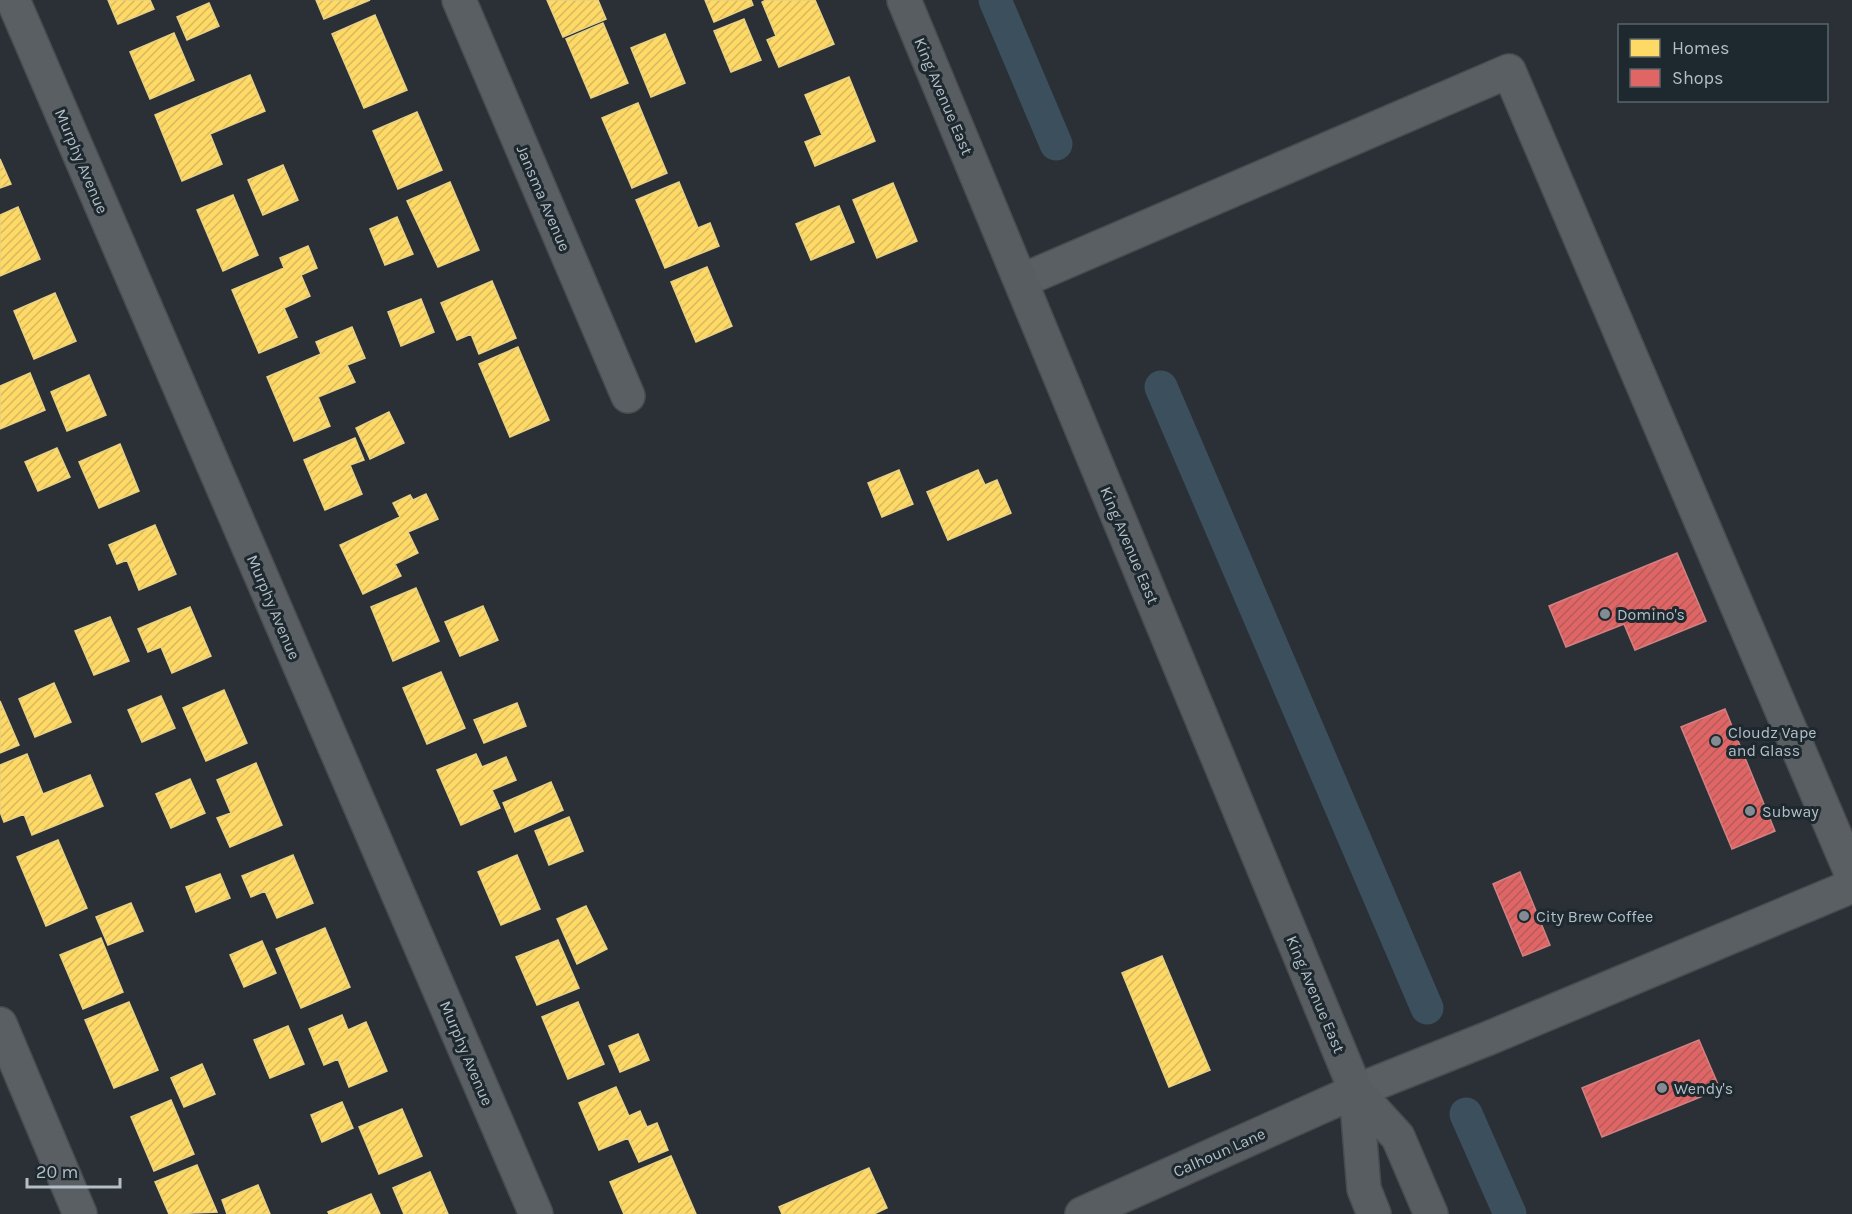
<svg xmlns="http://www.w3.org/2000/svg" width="1852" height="1214" viewBox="0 0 1852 1214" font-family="Karla,sans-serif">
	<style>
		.homes { fill: url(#homes-hatch); stroke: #e8d183; stroke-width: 1.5 }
		.shops { fill: url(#shops-hatch); stroke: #d38083; stroke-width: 1.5 }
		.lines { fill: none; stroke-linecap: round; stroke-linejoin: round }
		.canal { stroke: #3b4f5d; stroke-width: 33 }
		.street-casing { stroke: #484c50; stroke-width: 36 }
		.secondary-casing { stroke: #484c50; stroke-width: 36 }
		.street { stroke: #5a5f63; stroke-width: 33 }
		.secondary { stroke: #585d62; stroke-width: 33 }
		.poi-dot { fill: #848c93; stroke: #1e282f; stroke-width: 2 }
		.labels { text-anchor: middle; stroke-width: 6; stroke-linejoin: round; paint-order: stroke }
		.street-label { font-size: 16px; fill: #b4bec6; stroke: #1e282f }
		.poi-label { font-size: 16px; fill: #b4bec6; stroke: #1e282f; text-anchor: start }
	</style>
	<defs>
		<pattern id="homes-hatch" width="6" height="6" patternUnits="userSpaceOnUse" patternTransform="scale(1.5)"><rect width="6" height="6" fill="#ffd966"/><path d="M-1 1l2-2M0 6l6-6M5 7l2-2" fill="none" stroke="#d7b95d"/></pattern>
		<pattern id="shops-hatch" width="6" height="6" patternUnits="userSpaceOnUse" patternTransform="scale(1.5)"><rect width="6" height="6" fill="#e06666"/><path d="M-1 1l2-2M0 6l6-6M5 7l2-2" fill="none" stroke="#b65b5b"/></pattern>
	</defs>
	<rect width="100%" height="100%" fill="#2a3035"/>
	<path class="homes" d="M 108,0 L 150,0 L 154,9 L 118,24 Z
		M 316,0 L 370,0 L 324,19 Z
		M 547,0 L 598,0 L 606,19 L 563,37 Z
		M 705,0 L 751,0 L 753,5 L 714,22 Z
		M 766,0 L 815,0 L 834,44 L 779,67 L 767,40 L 776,36 L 762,2 Z
		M 209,3 L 219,26 L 187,40 L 177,17 Z
		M 375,15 L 407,90 L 364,108 L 332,34 Z
		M 744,19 L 761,60 L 731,72 L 714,31 Z
		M 603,23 L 628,83 L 591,98 L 566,39 Z
		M 174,33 L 194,80 L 150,99 L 130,52 Z
		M 665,34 L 685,83 L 651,97 L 631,48 Z
		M 250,75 L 265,111 L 210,134 L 222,164 L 182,181 L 155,115 Z
		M 849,77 L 875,141 L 815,166 L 805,142 L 822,135 L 805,95 Z
		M 638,103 L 667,173 L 632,188 L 602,118 Z
		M 417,112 L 442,170 L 398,189 L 373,131 Z
		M 0,159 L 11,184 L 0,188 Z
		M 283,165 L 298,200 L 263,215 L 248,180 Z
		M 450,182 L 479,250 L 438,267 L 407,201 Z
		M 679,182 L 698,228 L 710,223 L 719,246 L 665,268 L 636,200 Z
		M 893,183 L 917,241 L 877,258 L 853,200 Z
		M 233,195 L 258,255 L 223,271 L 197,210 Z
		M 839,206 L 854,242 L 811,260 L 796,224 Z
		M 18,207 L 40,259 L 0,276 L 0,215 Z
		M 397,217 L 413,254 L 385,265 L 370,229 Z
		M 308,246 L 317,268 L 301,275 L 310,296 L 284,308 L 297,337 L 259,353 L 232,290 L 284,268 L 280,258 Z
		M 707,267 L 732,326 L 696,342 L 671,282 Z
		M 492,281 L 516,338 L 479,354 L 471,334 L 457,340 L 441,303 Z
		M 55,293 L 76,341 L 34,359 L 14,311 Z
		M 421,299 L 434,332 L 401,346 L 388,312 Z
		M 352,327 L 365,358 L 347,365 L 355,382 L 318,397 L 330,426 L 294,441 L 267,377 L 321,354 L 316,342 Z
		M 518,347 L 549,420 L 510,437 L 479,364 Z
		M 30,373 L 45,410 L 0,429 L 0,386 Z
		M 89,375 L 106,415 L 67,431 L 51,392 Z
		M 389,412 L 404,443 L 370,459 L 356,428 Z
		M 355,438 L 364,460 L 350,465 L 362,494 L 325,510 L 304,460 Z
		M 120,444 L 139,491 L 99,508 L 79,462 Z
		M 57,448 L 70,477 L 38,491 L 25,462 Z
		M 899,470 L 913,504 L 882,517 L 868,483 Z
		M 978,470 L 985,485 L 997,480 L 1011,513 L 948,540 L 927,492 Z
		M 426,494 L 438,519 L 408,532 L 418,553 L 395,564 L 401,576 L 363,594 L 340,545 L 400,517 L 393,503 L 410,495 L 413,500 Z
		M 155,525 L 176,574 L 139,590 L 127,560 L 117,564 L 109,545 Z
		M 416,588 L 439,641 L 393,661 L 371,607 Z
		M 483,606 L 498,640 L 460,656 L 445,622 Z
		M 190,607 L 211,656 L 172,673 L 161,647 L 148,652 L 138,629 Z
		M 110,617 L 129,661 L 94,675 L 75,631 Z
		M 441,672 L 465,728 L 427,744 L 403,688 Z
		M 54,683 L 71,722 L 35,737 L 19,699 Z
		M 224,690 L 247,743 L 206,761 L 183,708 Z
		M 161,696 L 175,728 L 142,742 L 128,710 Z
		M 0,701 L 19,745 L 0,753 Z
		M 517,703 L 526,726 L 484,743 L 474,720 Z
		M 27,754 L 43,794 L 90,775 L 103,806 L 32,835 L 24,814 L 4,822 L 0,812 L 0,765 Z
		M 476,754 L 482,767 L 506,757 L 516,780 L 492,790 L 500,808 L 461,825 L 437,770 Z
		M 256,763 L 282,825 L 230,847 L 217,818 L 231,813 L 217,780 Z
		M 190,779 L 205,813 L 171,828 L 156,794 Z
		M 551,782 L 563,810 L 515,832 L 503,803 Z
		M 569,817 L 583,851 L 549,865 L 535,831 Z
		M 58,840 L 87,908 L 46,926 L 17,857 Z
		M 293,855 L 313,903 L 277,918 L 265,891 L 251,897 L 242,876 Z
		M 517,855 L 540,909 L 501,925 L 478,872 Z
		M 220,874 L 230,898 L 196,912 L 186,887 Z
		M 131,903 L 143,931 L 108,945 L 96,917 Z
		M 586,906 L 607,949 L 577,964 L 557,919 Z
		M 325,928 L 350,987 L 301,1008 L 276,949 Z
		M 101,938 L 123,992 L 83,1009 L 60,955 Z
		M 558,940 L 579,988 L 537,1005 L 516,957 Z
		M 262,941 L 276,973 L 244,987 L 230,955 Z
		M 1162,956 L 1210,1070 L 1169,1087 L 1122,973 Z
		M 129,1002 L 158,1070 L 114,1088 L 85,1020 Z
		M 578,1002 L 604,1064 L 568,1079 L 542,1017 Z
		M 342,1015 L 348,1030 L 366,1022 L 387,1071 L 349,1087 L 338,1059 L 324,1065 L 309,1029 Z
		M 288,1026 L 304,1064 L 270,1078 L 254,1040 Z
		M 638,1034 L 649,1060 L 620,1072 L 609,1046 Z
		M 202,1064 L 215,1094 L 184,1107 L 171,1078 Z
		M 616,1087 L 629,1116 L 640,1111 L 647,1127 L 657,1123 L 668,1150 L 639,1162 L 628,1138 L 599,1150 L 579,1103 Z
		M 171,1100 L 194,1154 L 154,1171 L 131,1117 Z
		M 342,1102 L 353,1128 L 322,1142 L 311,1115 Z
		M 402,1109 L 422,1156 L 379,1174 L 359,1127 Z
		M 671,1156 L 696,1214 L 624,1214 L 610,1182 Z
		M 197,1165 L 217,1212 L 169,1214 L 155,1182 Z
		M 869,1168 L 887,1208 L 874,1214 L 782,1214 L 779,1207 Z
		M 430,1172 L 448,1214 L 404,1214 L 393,1188 Z
		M 258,1185 L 270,1214 L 227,1214 L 222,1200 Z
		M 371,1194 L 380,1214 L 329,1214 L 328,1212 Z"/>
	<path class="shops" d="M 1677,553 L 1706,621 L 1635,650 L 1624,624 L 1566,647 L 1549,606 Z
		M 1725,709 L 1775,831 L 1732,849 L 1681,727 Z
		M 1520,872 L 1550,945 L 1523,956 L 1493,884 Z
		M 1699,1040 L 1720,1089 L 1602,1137 L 1582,1088 Z"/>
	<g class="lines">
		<path class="canal" d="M 995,0 L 1056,144
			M 1161,387 L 1427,1008
			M 1466,1114 L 1510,1214"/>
		<defs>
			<path id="street" d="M 13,0 L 536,1214
				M 459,0 L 628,396
				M 1021,281 L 1509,71 L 1852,875
				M 0,1024 L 80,1214
				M 1356,1091 L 1489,1038 L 1852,886"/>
			<path id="secondary" d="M 904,0 L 1356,1091 L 1364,1189 L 1374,1214
				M 1356,1091 L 1398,1137 L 1431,1214
				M 1082,1214 L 1356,1091"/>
		</defs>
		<use href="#street" class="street-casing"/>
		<use href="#secondary" class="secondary-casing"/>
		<use href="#street" class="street"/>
		<use href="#secondary" class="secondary"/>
	</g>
	<g class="poi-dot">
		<circle cx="1605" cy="614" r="6"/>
		<circle cx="1716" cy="741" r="6"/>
		<circle cx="1750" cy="811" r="6"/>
		<circle cx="1524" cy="916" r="6"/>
		<circle cx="1662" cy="1088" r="6"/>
	</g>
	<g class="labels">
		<g class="street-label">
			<text transform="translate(944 96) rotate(67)" y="6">King Avenue East</text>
			<text transform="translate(82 161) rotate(67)" y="6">Murphy Avenue</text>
			<text transform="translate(544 198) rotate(67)" y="6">Jansma Avenue</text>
			<text transform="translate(1130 545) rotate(67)" y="6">King Avenue East</text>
			<text transform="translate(274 607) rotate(67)" y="6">Murphy Avenue</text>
			<text transform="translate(1316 994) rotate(67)" y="6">King Avenue East</text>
			<text transform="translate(467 1053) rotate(67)" y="6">Murphy Avenue</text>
			<text transform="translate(1219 1152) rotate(-24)" y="6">Calhoun Lane</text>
		</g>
		<g class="poi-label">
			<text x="1617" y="620">Domino's</text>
			<text x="1728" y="738">Cloudz Vape<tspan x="1728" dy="18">and Glass</tspan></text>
			<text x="1762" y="817">Subway</text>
			<text x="1536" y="922">City Brew Coffee</text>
			<text x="1674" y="1094">Wendy's</text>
		</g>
	</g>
	<rect x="1618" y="24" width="210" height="78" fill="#1e282f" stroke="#5a646b" stroke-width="1.5"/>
	<rect x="1630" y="39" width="30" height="18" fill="#ffd966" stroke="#5a646b" stroke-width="1.5"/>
	<text x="1672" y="54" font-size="18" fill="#b4bec6">Homes</text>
	<rect x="1630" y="69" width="30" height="18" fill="#e06666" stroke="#5a646b" stroke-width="1.5"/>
	<text x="1672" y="84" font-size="18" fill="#b4bec6">Shops</text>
	<path d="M27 1178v9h93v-9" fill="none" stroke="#b4bec6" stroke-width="3"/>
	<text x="36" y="1178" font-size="18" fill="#b4bec6" stroke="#1e282f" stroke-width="4.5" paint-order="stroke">20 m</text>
</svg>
